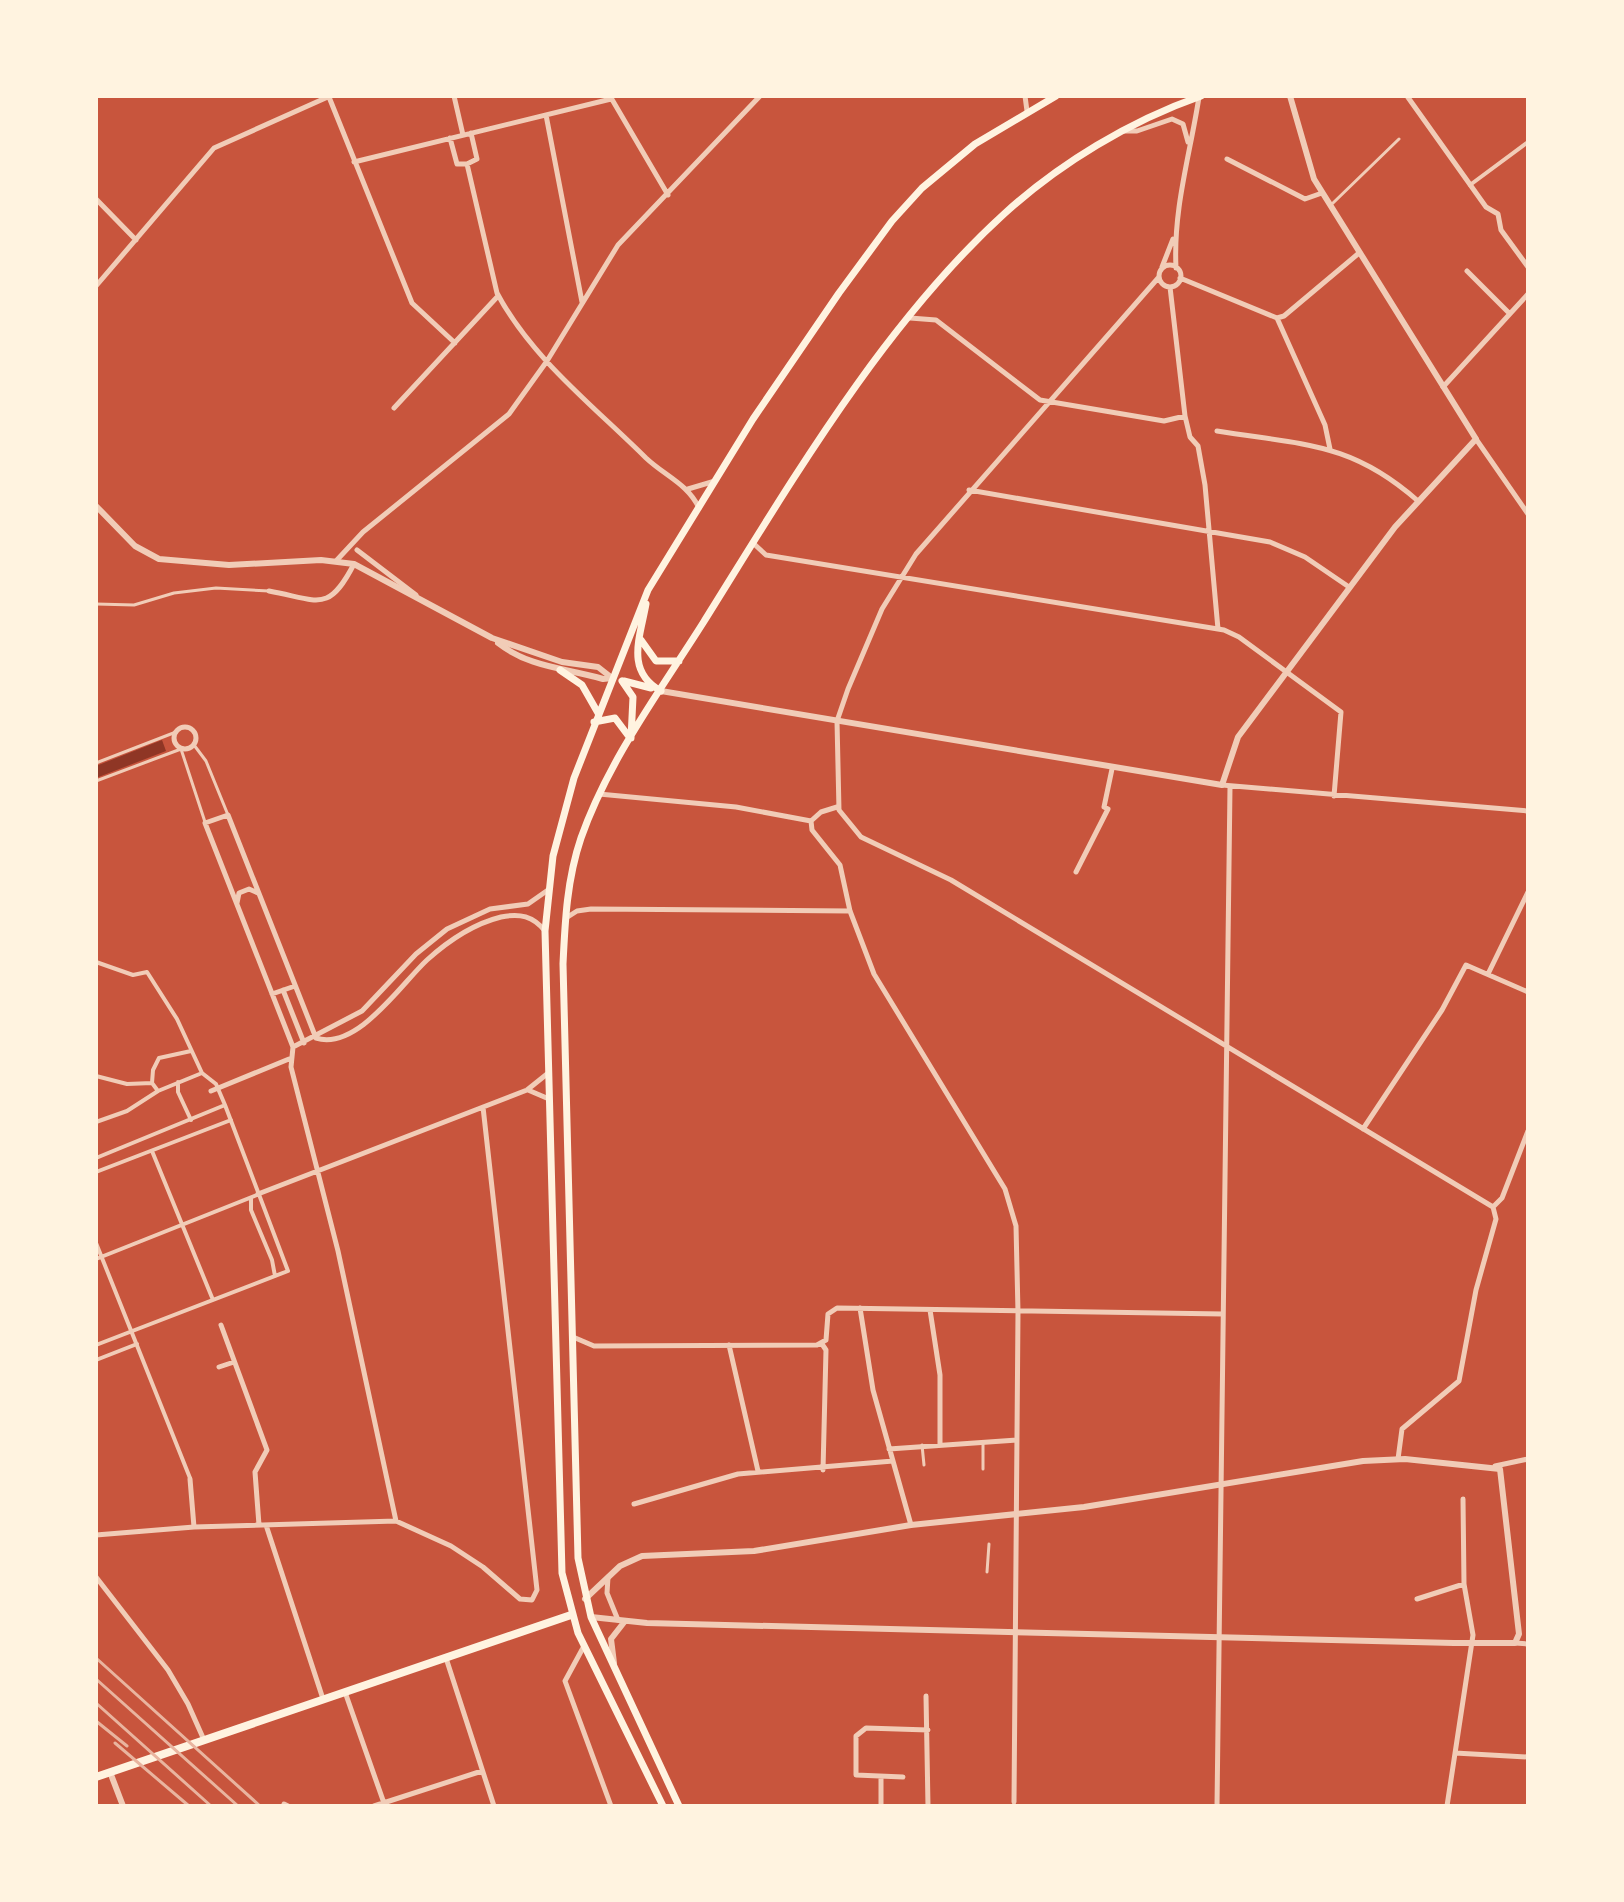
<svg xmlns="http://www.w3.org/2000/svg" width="1624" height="1902" viewBox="0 0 1624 1902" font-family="'PT Sans Narrow',sans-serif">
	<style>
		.water { fill: #8f3625 }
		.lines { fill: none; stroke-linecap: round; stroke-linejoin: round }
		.service { stroke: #f1ccb7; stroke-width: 3 }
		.pedestrian { stroke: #f1ccb7; stroke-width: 4 }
		.minor { stroke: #f1ccb7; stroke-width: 5 }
		.tertiary { stroke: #f1ccb7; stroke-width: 6 }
		.secondary { stroke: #fff3e0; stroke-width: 7 }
		.primary { stroke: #fff3e0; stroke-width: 8 }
		.rail { stroke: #e9b49f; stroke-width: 3 }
	</style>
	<rect width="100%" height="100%" fill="#c8553d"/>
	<path class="water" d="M 162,740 L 166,751 L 96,778 L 96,766 Z"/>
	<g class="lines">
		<path class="service" d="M 1333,203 L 1399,139
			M 96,604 L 134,605 L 174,593 L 216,588 L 269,591
			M 194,745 L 206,761 L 228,815
			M 96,763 L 176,732
			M 96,781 L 181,749 L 205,822
			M 922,1445 L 924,1465
			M 983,1469 L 983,1442
			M 987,1572 L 989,1544"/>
		<path class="pedestrian" d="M 1470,185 L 1528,142
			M 96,962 L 133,975 L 147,972 L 177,1019 L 202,1073 L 216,1084 L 225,1105 L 288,1271 L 96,1345
			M 96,1076 L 127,1084 L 152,1083 L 158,1091
			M 178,1082 L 178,1092 L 191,1120
			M 152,1083 L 153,1070 L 159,1058 L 191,1051
			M 96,1122 L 127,1111 L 158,1091 L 202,1073
			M 152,1151 L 213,1300
			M 96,1158 L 225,1105
			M 96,1172 L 231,1120
			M 251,1198 L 251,1210 L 272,1260 L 275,1276
			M 96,1243 L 190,1478
			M 96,1259 L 257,1195
			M 96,1360 L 137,1344"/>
		<path class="minor" d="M 454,96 L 463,135
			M 610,96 L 668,195
			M 1025,96 L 1027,111
			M 1407,96 L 1486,207 L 1498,214 L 1501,230 L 1528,267
			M 329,97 L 412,303 L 455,343
			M 546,115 L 582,302
			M 1124,131 L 1137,131 L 1172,119 L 1183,124 L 1188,142
			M 450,138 L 457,164 L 467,164 L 497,293 C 532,359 595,407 646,458 C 665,476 688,484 699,508
			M 1227,159 L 1305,199 L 1322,193
			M 354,162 L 611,99
			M 467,164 L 477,159 L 471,133
			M 96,199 L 136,240
			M1159 276a11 11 0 1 1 22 0a11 11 0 1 1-22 0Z
			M 1162,267 L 1173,239
			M 1176,268 C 1173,209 1190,155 1199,97
			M 1467,271 L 1509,313
			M 1159,277 L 916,554 L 882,609 L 848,689 L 837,721 L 839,810 L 861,837 L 951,880 L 1493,1207
			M 1180,278 L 1277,318
			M 96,286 L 214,148 L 330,96
			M 1170,287 L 1185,416 L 1190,437 L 1198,446 L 1205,485 L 1218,629
			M 910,318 L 936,320 L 1040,400 L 1164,421 L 1185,416
			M 1277,318 L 1325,425 L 1330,449
			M 1277,318 L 1284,316 L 1359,253
			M 1443,387 L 1528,294
			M 394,408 L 498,296
			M 1217,431 C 1302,445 1350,441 1418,501
			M 1476,439 L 1528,514
			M 688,489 L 715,481
			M 969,490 L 1270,542 L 1305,557 L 1349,587
			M 753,543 L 766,555 L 1224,630 L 1239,637 L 1341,712 L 1334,796
			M 357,550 L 416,595
			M 336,561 L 363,532 L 509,414 L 547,361 L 618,245 L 760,96
			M 269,591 C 319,600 328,614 354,564
			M174 738a11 11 0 1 1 22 0a11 11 0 1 1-22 0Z
			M 1222,785 L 1528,811
			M 599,794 L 736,807 L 811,821
			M 811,821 L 812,830 L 840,865 L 850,911 L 874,974 L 1005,1189 L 1016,1226 L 1018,1312 L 1014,1802
			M 811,821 L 821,812 L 837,807
			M 1076,872 L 1108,809 L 1104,807 L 1112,769
			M 237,903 L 239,893 L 249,889 L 258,893
			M 566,918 L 577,911 L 591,909 L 850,911
			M 1488,974 L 1528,892
			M 283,990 L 304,1043
			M 272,994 L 295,986
			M 316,1038 C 357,1051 401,984 427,960 C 448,941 473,924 501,917 C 520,913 533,916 545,931
			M 293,1047 L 205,823 L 228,815 L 316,1038
			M 293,1047 L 291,1067 L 338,1251 L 396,1521
			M 293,1047 L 362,1011 L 416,954 L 447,929 L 490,909 L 528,904 L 548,890
			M 528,1090 L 549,1099
			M 211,1091 L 289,1059
			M 1363,1129 L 1442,1010 L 1466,965 L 1528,992
			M 258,1194 L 527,1090 L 547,1074
			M 1493,1207 L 1502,1198 L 1528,1131
			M 860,1308 L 873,1390 L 911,1525
			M 930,1310 L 940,1375 L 940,1444
			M 221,1325 L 267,1450 L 255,1472 L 259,1525
			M 573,1337 L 594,1346 L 817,1345 L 826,1340 L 828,1314 L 837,1308 L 1223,1314
			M 822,1344 L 826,1350 L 823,1470
			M 729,1345 L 758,1471
			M 219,1367 L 234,1362
			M 889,1449 L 1017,1440
			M 1398,1459 L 1402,1429 L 1459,1381 L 1476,1290 L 1496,1219 L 1493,1207
			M 1495,1466 L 1528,1459
			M 190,1479 L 194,1527
			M 634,1504 L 738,1474 L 893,1461
			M 266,1525 L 323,1699
			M 96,1535 L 194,1527 L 396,1521 L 451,1546 L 483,1567 L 520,1599 L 532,1600 L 537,1590 L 483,1107
			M 96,1577 L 168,1670 L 188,1704 L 204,1740
			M 608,1577 L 607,1593 L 618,1620
			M 1417,1599 L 1464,1584
			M 1515,1643 L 1528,1644
			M 584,1646 L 565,1681 L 611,1806
			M 446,1658 L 494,1806
			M 345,1692 L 385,1806
			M 926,1696 L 928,1806
			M 1455,1753 L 1528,1757
			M 881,1777 L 881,1806
			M 903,1777 L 856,1775 L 856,1736 L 866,1728 L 928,1730
			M 284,1804 L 288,1806
			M 374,1806 L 482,1771
			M 1217,1806 L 1230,787
			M 1447,1806 L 1473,1635 L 1464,1584 L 1463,1499"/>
		<path class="tertiary" d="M 96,506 L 135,546 L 159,559 L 229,565 L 321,560 L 354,564 L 492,638 L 562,662 L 598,667 L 612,678
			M 498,643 C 530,668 566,668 603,679 L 612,678
			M 661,691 L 1222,785 L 1238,737 L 1395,527 L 1476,439 L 1314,179 L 1290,96
			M 585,1599 L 620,1566 L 642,1556 L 754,1551 L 911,1525 L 1084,1507 L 1363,1461 L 1405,1459 L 1500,1469 L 1519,1634 L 1515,1643 L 1454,1643 L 647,1623 L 591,1617
			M 614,1663 L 611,1639 L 625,1621
			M 110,1772 L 123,1806"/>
		<path class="secondary" d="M 646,604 C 640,638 625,671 661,691
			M 641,640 L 656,661 L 679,661
			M 560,670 L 582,685 L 598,713
			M 622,681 L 633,697 L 631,738
			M 624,681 L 651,688
			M 594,722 L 615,718 L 630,738
			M 663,1806 L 578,1633 L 562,1573 L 545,931 L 553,856 L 574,778 L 648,590 L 753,419 L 839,293 L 892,221 L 922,188 L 975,144 L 1056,96
			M 679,1806 L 591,1617 L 578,1558 L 563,964 C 565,921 567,879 581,838 C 608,761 660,691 703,623 C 790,484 882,325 1004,214 C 1060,163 1130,121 1201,96"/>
		<path class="primary" d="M 96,1777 L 571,1615"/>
		<path class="rail" d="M 96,1658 L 260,1806
			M 96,1679 L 238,1806
			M 96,1703 L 211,1806
			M 96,1721 L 127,1746
			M 115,1743 L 189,1806"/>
	</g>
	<rect width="1624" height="1902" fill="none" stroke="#fff3e0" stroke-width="196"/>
</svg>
